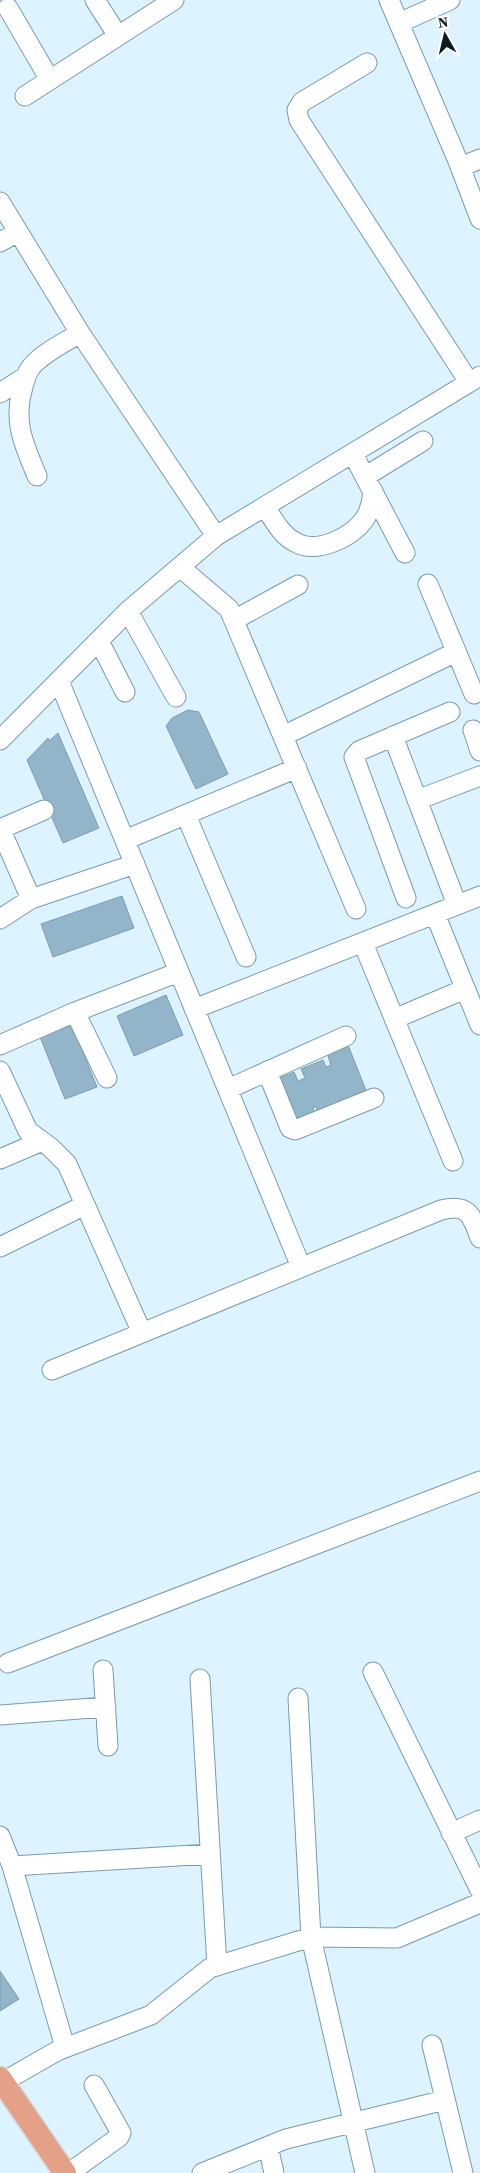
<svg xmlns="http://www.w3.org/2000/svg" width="480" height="2173" viewBox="0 0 480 2173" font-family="'Source Serif 4',serif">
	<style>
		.building { fill: #93b5c9; stroke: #7c9eb1 }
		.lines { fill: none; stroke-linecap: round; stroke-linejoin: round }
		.minor-casing { stroke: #799bae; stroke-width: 21 }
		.major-casing { stroke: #d3d6d7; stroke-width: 25 }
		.minor { stroke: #fff; stroke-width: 19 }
		.major { stroke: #e5a187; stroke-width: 22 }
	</style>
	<rect width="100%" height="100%" fill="#ddf3ff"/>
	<path class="building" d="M 188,710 L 199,712 L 228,774 L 196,789 L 166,726 L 172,718 Z
		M 58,733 L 99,828 L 63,843 L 27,760 L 48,738 L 49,741 Z
		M 122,896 L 134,928 L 53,957 L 41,924 Z
		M 166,995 L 183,1035 L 134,1056 L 117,1016 Z
		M 72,1025 L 97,1087 L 65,1099 L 40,1037 Z
		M 348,1045 L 367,1093 L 320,1119 L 316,1107 L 313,1107 L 315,1113 L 295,1122 L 277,1079 L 294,1072 L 298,1081 L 305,1078 L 301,1069 L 323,1060 L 326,1067 L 331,1065 L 327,1053 Z
		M 0,1971 L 19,1999 L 0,2011 Z"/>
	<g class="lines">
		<defs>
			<path id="minor" d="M 95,0 L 118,36
				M 389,0 L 458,161 L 480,219
				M 8,8 L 50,80
				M 399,23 L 450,0
				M 367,63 L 302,102 L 297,110 L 299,120 L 469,382
				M 25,96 L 174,0
				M 461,167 L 480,159
				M 0,202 L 80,333 L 216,536
				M 0,242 L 18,232
				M 0,393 L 25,377
				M 353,454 L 405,553
				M 37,476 C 25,447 13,423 22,391 C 24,382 26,373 32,366 C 44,352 64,343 80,333
				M 366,476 L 423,441
				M 265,507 C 274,520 281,535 295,542 C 317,555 353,537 366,517 C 371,508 372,500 373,491
				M 181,568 L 229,609 L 356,909
				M 428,584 L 474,694
				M 128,611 L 176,697
				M 234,620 L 298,585
				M 99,641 L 125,692
				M 59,681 L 301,1267
				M 473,730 L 480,751
				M 283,736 L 456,652
				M 393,736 L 457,905
				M 0,740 L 128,611 L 216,536 L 480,376
				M 417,800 L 480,776
				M 186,815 L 246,957
				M 0,828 L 31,899
				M 0,829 L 44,810
				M 125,840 L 297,768
				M 406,898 L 354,757 L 359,751 L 450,712
				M 435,914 L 480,1025
				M 0,919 L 31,899 L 135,864
				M 363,943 L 453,1161
				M 194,1009 L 480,896
				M 75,1012 L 107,1078
				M 394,1019 L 465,989
				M 0,1045 L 75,1012 L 179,972
				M 0,1071 L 28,1131 L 50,1147 L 67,1164 L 142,1333
				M 267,1071 L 290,1128 L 295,1130 L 374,1098
				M 228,1089 L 346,1036
				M 0,1159 L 42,1141
				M 0,1247 L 85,1205
				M 52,1370 L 441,1210 C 468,1203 472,1215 480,1238
				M 8,1663 L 480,1481
				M 103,1670 L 108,1746
				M 373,1672 L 480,1890
				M 200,1679 L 217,1966
				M 298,1698 L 311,1937 L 365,2173
				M 0,1715 L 106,1707
				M 451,1833 L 480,1820
				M 0,1836 L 12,1866 L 65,2047
				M 12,1866 L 210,1854
				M 432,2045 L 463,2173
				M 3,2082 L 57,2051 L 151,2015 L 210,1968 L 311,1937 L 397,1938 L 480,1903
				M 268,2146 L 274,2173
				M 69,2173 L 119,2137 L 121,2133 L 94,2085
				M 202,2173 L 286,2139 L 445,2100"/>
			<path id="major" d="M 0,2078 L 65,2173"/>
		</defs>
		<use href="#minor" class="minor-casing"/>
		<use href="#major" class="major-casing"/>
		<use href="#minor" class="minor"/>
		<use href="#major" class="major"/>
	</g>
	<g transform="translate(445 35) rotate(352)" stroke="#ffffff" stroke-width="4" paint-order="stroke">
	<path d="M0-4L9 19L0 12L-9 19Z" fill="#0d1b22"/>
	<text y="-8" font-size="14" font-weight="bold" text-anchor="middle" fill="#0d1b22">N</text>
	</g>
</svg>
